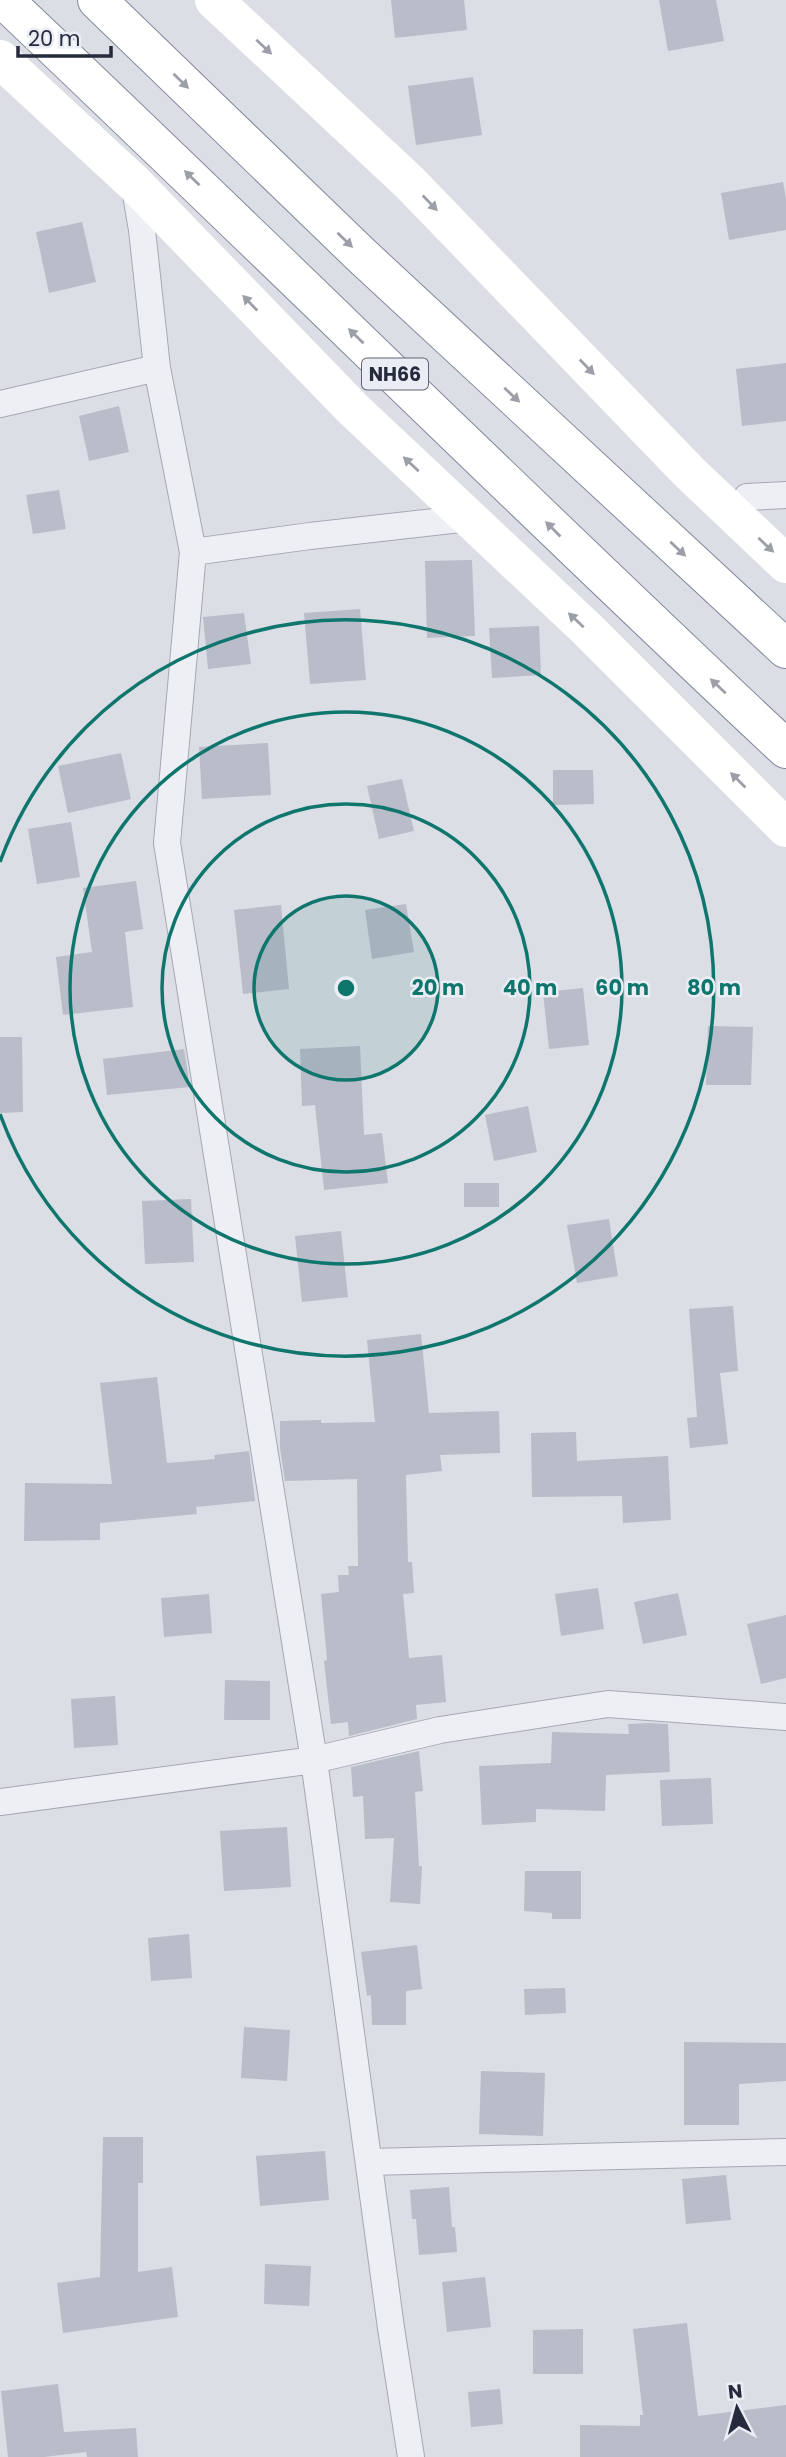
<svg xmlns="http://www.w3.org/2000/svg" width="786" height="2457" viewBox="0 0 786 2457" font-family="Poppins,sans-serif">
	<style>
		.building { fill: #b9bcc9 }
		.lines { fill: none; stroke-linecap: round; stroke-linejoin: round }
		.street-casing { stroke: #a5a8b3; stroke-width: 28 }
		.highway-casing { stroke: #83899d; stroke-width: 40 }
		.street { stroke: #eeeff5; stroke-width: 26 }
		.secondary { stroke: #fff; stroke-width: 38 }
		.highway { stroke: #fff; stroke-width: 38 }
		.oneway { fill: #9d9fa8 }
		.ring { fill: none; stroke: #0f766e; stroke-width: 3.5 }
		.labels { text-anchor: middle; stroke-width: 5; stroke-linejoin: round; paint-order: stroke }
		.shield { fill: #ebedf4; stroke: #606474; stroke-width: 2 }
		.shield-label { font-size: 19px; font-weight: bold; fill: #252a3d }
		.centre { fill: #0f766e; stroke: #ebedf4; stroke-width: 3.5 }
		.ring-label { font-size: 21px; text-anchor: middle; font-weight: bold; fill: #0f766e; stroke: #ebedf4; stroke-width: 5; stroke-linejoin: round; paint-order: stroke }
	</style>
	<rect width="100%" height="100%" fill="#dcdee6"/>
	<path class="building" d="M 391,0 L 464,0 L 467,30 L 395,38 Z
		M 659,0 L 716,0 L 724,41 L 668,51 Z
		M 473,77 L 482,135 L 416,145 L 408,86 Z
		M 783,182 L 786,199 L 786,230 L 729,240 L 721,193 Z
		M 82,222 L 96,282 L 49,293 L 36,232 Z
		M 786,363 L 786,421 L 742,426 L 736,369 Z
		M 119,406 L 129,452 L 89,461 L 79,416 Z
		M 59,490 L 66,529 L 33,534 L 26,495 Z
		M 472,560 L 475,636 L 427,638 L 425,561 Z
		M 360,609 L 366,680 L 310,684 L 304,613 Z
		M 244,613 L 251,664 L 208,669 L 203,617 Z
		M 539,626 L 541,675 L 492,678 L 489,628 Z
		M 268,743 L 271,795 L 202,799 L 199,747 Z
		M 121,753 L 131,799 L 68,813 L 58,766 Z
		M 553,770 L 593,770 L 594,804 L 553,805 Z
		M 402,779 L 414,831 L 379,839 L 367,786 Z
		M 71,822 L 80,877 L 37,884 L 28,829 Z
		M 136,881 L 143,929 L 125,932 L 133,1007 L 63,1015 L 56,957 L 92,952 L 83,888 Z
		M 406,904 L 414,952 L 372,959 L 365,910 Z
		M 281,905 L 289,989 L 243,994 L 234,910 Z
		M 583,988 L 589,1045 L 549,1049 L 543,992 Z
		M 708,1026 L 753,1027 L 751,1085 L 706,1085 Z
		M 0,1037 L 22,1037 L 23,1112 L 0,1113 Z
		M 360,1046 L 364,1135 L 382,1133 L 388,1183 L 324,1190 L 315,1105 L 302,1106 L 300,1049 Z
		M 184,1049 L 190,1087 L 107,1095 L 103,1059 Z
		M 528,1106 L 537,1152 L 494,1161 L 485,1115 Z
		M 464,1183 L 499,1183 L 499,1207 L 464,1207 Z
		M 191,1199 L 194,1262 L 145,1264 L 142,1201 Z
		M 609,1219 L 618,1276 L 577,1283 L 567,1225 Z
		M 341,1231 L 348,1297 L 302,1302 L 295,1236 Z
		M 733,1306 L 738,1371 L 720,1373 L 728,1444 L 690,1448 L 687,1418 L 697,1417 L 689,1309 Z
		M 421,1334 L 429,1413 L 499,1411 L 500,1453 L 440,1455 L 442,1471 L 406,1475 L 408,1562 L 412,1562 L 414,1593 L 403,1594 L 409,1658 L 442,1655 L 446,1702 L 416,1705 L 417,1719 L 349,1736 L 348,1722 L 331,1724 L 324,1661 L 327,1660 L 321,1594 L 339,1592 L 338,1575 L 349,1575 L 348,1566 L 358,1566 L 357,1479 L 285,1481 L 280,1448 L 280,1421 L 321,1420 L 321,1423 L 375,1422 L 367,1340 Z
		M 157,1377 L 167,1463 L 215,1459 L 214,1455 L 249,1451 L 255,1501 L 196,1507 L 197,1514 L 100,1523 L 100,1540 L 24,1541 L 25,1483 L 112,1484 L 100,1383 Z
		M 576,1432 L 577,1461 L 668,1456 L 671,1520 L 623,1523 L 622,1496 L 532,1497 L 531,1433 Z
		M 598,1588 L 604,1629 L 561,1636 L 555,1594 Z
		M 678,1593 L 687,1635 L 643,1644 L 634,1602 Z
		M 209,1594 L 212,1633 L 164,1637 L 161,1598 Z
		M 786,1615 L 786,1678 L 761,1684 L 747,1624 Z
		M 225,1680 L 270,1681 L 270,1720 L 224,1720 Z
		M 115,1696 L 118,1745 L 74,1748 L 71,1699 Z
		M 649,1723 L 668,1724 L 670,1772 L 606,1775 L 605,1811 L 536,1809 L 536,1822 L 482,1825 L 479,1766 L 551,1763 L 552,1732 L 629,1734 L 628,1724 Z
		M 419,1751 L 423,1791 L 415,1792 L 419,1866 L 422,1866 L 420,1904 L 390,1902 L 394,1838 L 365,1839 L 363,1796 L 353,1797 L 351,1767 Z
		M 711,1778 L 713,1824 L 662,1826 L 660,1780 Z
		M 287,1827 L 291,1887 L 224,1891 L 220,1831 Z
		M 525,1871 L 581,1871 L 581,1919 L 552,1919 L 552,1913 L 524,1911 Z
		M 189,1934 L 192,1978 L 151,1981 L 148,1938 Z
		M 417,1945 L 422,1989 L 406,1991 L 406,2025 L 372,2025 L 371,1995 L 367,1996 L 361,1952 Z
		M 565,1988 L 566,2013 L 525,2015 L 524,1989 Z
		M 244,2027 L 290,2030 L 287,2081 L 241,2078 Z
		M 684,2042 L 786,2043 L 786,2081 L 739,2084 L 739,2125 L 684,2125 Z
		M 481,2071 L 545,2073 L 543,2136 L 479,2134 Z
		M 103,2137 L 143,2137 L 143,2183 L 138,2183 L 138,2272 L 172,2267 L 178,2317 L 63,2333 L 57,2283 L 100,2277 Z
		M 325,2151 L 329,2200 L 260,2206 L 256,2156 Z
		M 726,2175 L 731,2220 L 686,2224 L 682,2179 Z
		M 449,2187 L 452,2227 L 455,2227 L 457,2252 L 419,2255 L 416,2219 L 412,2219 L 410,2190 Z
		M 265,2264 L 311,2266 L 309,2306 L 264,2304 Z
		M 485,2277 L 491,2327 L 447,2332 L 442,2282 Z
		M 687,2323 L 698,2416 L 786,2405 L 786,2457 L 580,2457 L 580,2425 L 640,2426 L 640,2415 L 643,2415 L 633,2329 Z
		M 583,2329 L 583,2374 L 533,2374 L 533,2330 Z
		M 58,2384 L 64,2432 L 136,2428 L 138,2457 L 87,2457 L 86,2452 L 44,2457 L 8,2457 L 1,2391 Z
		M 500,2389 L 503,2424 L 471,2427 L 468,2392 Z"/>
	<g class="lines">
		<defs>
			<path id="street" d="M 134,183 L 142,230 L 157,368 L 193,552 L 167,843 L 314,1760 L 391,2328 L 411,2457
				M 0,404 L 157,368
				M 747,497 L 786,495
				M 193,552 L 310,536 L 469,518
				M 0,1802 L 314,1760 L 440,1730 L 608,1704 L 786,1717
				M 369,2162 L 786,2152"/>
			<path id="highway" d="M 4,0 C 266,248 522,502 786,749
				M 97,0 L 360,254 L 786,649"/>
		</defs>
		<use href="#street" class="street-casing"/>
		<use href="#highway" class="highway-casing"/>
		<use href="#street" class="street"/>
		<path class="secondary" d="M 214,0 L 410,183 L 689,472 L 786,564
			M 0,59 L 134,183 L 353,409 L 587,629 L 786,828"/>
		<use href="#highway" class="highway"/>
	</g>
	<defs><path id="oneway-solid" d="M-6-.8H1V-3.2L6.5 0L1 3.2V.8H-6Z" transform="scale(1.75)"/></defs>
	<g class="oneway">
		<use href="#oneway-solid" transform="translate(264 47) rotate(43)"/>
		<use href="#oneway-solid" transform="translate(181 81) rotate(44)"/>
		<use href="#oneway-solid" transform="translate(192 178) rotate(-136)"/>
		<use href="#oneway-solid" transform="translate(430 203) rotate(46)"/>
		<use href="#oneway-solid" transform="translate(345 240) rotate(44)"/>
		<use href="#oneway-solid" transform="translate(250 303) rotate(-134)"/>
		<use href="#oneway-solid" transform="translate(356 336) rotate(-136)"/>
		<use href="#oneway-solid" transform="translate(587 367) rotate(46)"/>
		<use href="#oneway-solid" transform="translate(512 395) rotate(43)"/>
		<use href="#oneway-solid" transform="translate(411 464) rotate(-137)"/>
		<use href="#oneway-solid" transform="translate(553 529) rotate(-135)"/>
		<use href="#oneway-solid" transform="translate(766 545) rotate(43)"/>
		<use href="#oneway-solid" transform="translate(678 549) rotate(43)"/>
		<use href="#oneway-solid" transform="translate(576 620) rotate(-137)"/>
		<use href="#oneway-solid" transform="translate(718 686) rotate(-137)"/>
		<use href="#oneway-solid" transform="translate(738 780) rotate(-135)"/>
	</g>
	<circle cx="346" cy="988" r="92" fill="#0f766e" fill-opacity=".12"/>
	<g class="ring">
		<circle cx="346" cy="988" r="92"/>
		<circle cx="346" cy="988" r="184"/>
		<circle cx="346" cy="988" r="276"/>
		<path d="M0 862A368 368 0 1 1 0 1114"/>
	</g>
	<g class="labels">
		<rect class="shield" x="362" y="358.5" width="66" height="31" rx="5"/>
		<g class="shield-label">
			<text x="395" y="381">NH66</text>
		</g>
	</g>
	<circle cx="346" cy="988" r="10" class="centre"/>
	<g class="ring-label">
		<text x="438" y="995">20 m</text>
		<text x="530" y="995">40 m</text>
		<text x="622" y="995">60 m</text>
		<text x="714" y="995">80 m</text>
	</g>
	<g transform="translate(737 2408) rotate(354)" stroke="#ebedf4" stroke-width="5" paint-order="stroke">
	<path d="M0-5L12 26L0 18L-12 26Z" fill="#252a3d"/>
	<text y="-10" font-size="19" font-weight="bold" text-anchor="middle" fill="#252a3d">N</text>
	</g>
	<path d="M18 46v10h93v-10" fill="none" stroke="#252a3d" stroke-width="3.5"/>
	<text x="28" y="46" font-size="21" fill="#252a3d" stroke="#ebedf4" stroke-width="5" paint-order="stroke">20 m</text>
</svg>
